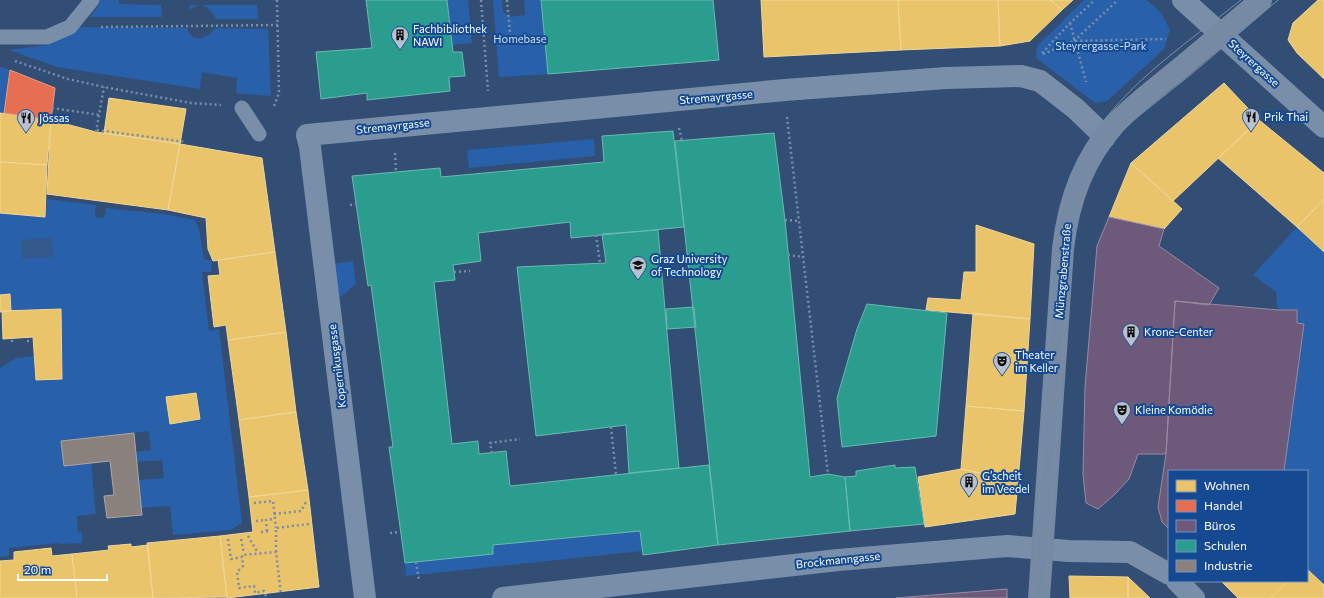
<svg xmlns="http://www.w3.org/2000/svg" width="1324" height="598" viewBox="0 0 1324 598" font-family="Commissioner,sans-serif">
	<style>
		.green { fill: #2860a9 }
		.water { fill: #34598d }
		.homes { fill: #e9c46a; stroke: #f0d697 }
		.shops { fill: #e76f51; stroke: #ee9a85 }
		.offices { fill: #6d597a; stroke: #998ba2 }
		.schools { fill: #2a9d8f; stroke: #6abab1 }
		.industry { fill: #8a817c; stroke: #ada7a3 }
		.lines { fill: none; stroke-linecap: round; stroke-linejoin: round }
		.path { stroke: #798ea8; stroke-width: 2.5; stroke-dasharray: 2 3; stroke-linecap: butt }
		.service { stroke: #798ea8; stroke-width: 15 }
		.minor { stroke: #798ea8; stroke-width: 22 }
		.tertiary { stroke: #798ea8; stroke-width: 22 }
		.secondary { stroke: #768aa4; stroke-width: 22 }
		.tram { stroke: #7b8ea8; stroke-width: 1 }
		.labels { text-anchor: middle; stroke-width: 4; stroke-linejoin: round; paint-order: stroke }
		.poi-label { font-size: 11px; fill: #fff; stroke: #154a92; text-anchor: start }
		.park-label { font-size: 11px; fill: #cae0fc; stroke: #154a92 }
		.street-label { font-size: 11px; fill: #fff; stroke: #154a92 }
	</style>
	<rect width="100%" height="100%" fill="#324e75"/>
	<path class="green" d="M 100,0 L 119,0 L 119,4 L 161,5 L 162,17 L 89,17 L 96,10 Z
		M 447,0 L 468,0 L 472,43 L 452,45 Z
		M 493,0 L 502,0 L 503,11 L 509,17 L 525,15 L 524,0 L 541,0 L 548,74 L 499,77 Z
		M 1084,0 L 1147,0 L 1161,13 L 1170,30 L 1164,49 L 1107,101 L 1095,103 L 1036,58 L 1037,46 Z
		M 189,5 L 257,5 L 258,19 L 216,19 C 209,7 203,0 189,10 Z
		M 79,27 L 187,28 C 192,44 208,39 215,28 L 268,29 L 271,96 L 236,93 L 237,78 L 202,72 L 200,89 L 57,67 L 9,50 L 48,45 Z
		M 0,67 L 10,70 L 4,113 L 0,113 Z
		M 594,139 L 595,156 L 469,168 L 467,150 Z
		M 47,199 L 96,205 L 95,217 L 104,218 L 106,208 L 164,214 L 195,220 L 199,229 L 204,259 L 212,261 L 211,272 L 202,272 L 209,331 L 219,329 L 242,523 L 231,530 L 173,535 L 170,506 L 141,508 L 139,480 L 164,478 L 162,460 L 137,462 L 136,452 L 151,450 L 149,431 L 62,441 L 64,466 L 91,463 L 96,514 L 77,516 L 78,533 L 82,532 L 82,543 L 60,544 L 59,543 L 9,548 L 9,556 L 0,557 L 0,368 L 16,358 L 34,356 L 36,380 L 62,378 L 61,309 L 11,311 L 10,294 L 0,295 L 0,207 L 47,208 Z
		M 1297,227 L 1324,252 L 1324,585 L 1307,569 L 1307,471 L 1284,471 L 1304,324 L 1297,323 L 1297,310 L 1278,310 L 1276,292 L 1253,275 Z
		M 353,261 L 356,284 L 337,300 L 332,264 Z
		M 640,531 L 642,551 L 406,576 L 405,563 L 493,554 L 493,545 Z"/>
	<path class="water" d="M 52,238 L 53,257 L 22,259 L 21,240 Z"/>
	<path class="homes" d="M 761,0 L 898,0 L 901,50 L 764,57 Z
		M 898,0 L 998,0 L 1000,46 L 901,50 Z
		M 998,0 L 1050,0 L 1062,10 L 1030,41 L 1000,46 Z
		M 1050,0 L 1073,0 L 1062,10 Z
		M 1318,0 L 1324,0 L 1324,79 L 1297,53 L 1288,40 L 1293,23 Z
		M 1224,83 L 1259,120 L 1173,201 L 1131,163 Z
		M 109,98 L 186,109 L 180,144 L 104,133 Z
		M 0,113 L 51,120 L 47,165 L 0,162 Z
		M 51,120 L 96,132 L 180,144 L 168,210 L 47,194 Z
		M 1259,120 L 1324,173 L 1324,199 L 1297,227 L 1218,158 Z
		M 180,144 L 262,158 L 275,252 L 213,261 L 208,249 L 206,218 L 168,210 Z
		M 0,162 L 47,165 L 45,217 L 0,213 Z
		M 1131,163 L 1182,209 L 1164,229 L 1109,217 Z
		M 1324,199 L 1324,252 L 1297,227 Z
		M 976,225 L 1034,244 L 1030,319 L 926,310 L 928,298 L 961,300 L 964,272 L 976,272 Z
		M 275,252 L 286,332 L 228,340 L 226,325 L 214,327 L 208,276 L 220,275 L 218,260 Z
		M 10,294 L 11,311 L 0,312 L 0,295 Z
		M 61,309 L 62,379 L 36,380 L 33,337 L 3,339 L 2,311 Z
		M 973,313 L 1030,319 L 1024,411 L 966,406 Z
		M 286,332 L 296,412 L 239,420 L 228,340 Z
		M 196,393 L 200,419 L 170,424 L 166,397 Z
		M 966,406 L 1024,411 L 1018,481 L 961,469 Z
		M 296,412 L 308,490 L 249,497 L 239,420 Z
		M 961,469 L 1018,481 L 1015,514 L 925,527 L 918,477 Z
		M 308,490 L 319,587 L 227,598 L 220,536 L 253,532 L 249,497 Z
		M 220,536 L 227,597 L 153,598 L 147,543 Z
		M 131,544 L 131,547 L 148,545 L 153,598 L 77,598 L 72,554 L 109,550 L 108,546 Z
		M 51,548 L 52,556 L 72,554 L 77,598 L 0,598 L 0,561 L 14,560 L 14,552 Z
		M 1307,569 L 1324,585 L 1324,598 L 1271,598 L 1288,581 L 1307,581 Z
		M 1069,576 L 1128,577 L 1128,598 L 1070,598 Z
		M 1128,577 L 1150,598 L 1128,598 Z
		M 1221,581 L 1288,581 L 1271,598 L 1238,598 Z"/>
	<path class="shops" d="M 10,70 L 55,88 L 51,120 L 4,113 Z"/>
	<path class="offices" d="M 1109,217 L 1164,229 L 1159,246 L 1219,288 L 1209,305 L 1175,301 L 1166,454 L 1138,454 L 1129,479 L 1114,495 L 1098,509 L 1086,503 L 1083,474 L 1085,387 L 1097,246 Z
		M 1175,301 L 1278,310 L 1297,310 L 1297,323 L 1304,324 L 1284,471 L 1169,471 L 1169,529 L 1162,522 L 1158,507 L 1166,454 Z
		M 1007,589 L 1007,598 L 896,598 Z"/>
	<path class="schools" d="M 366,0 L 447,0 L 453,52 L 462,52 L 465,76 L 449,77 L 450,91 L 367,100 L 367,93 L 321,99 L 316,52 L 372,48 Z
		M 541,0 L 713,0 L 719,60 L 548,74 Z
		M 673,131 L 684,227 L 571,238 L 570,222 L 478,233 L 481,261 L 453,265 L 455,280 L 434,282 L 452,444 L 478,441 L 479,454 L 506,451 L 510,486 L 709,465 L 718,545 L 643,555 L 640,531 L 493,545 L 493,554 L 405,563 L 389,447 L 393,447 L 371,285 L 368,286 L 352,176 L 440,168 L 441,177 L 604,162 L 602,136 Z
		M 774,133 L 785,220 L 810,477 L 828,474 L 845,477 L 850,531 L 718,545 L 675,141 Z
		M 658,230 L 679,468 L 629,473 L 626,425 L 536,436 L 517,267 L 606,263 L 602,234 Z
		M 867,304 L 947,313 L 936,436 L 842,447 L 837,398 L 857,329 Z
		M 694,307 L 696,327 L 667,329 L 666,309 Z
		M 895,465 L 895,468 L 915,467 L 924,524 L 850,531 L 845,477 L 856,476 L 856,471 Z"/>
	<path class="industry" d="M 134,433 L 142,515 L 107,518 L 104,496 L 114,495 L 110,461 L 64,466 L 61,441 Z"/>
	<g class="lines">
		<path class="path" d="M 481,0 L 488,91
			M 507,0 L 511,44
			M 1070,23 L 1086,82
			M 101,27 L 278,25
			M 1074,41 L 1118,0
			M 1042,53 L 1070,23 L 1095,0
			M 1043,54 L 1074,41 L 1166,39
			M 15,61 L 68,79 L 104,87 L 191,103 L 221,105
			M 274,106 L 279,93 L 277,0
			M 52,108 L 100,115
			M 787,117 L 828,474
			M 679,128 L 682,141
			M 97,130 L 186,142
			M 96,132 L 104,87
			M 395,153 L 396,172
			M 350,205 L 357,204
			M 785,220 L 799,221
			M 596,235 L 600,263
			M 788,255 L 803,257
			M 454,272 L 470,271
			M 27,341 L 32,341
			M 12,342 L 12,338
			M 611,427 L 616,475
			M 492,453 L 490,443 L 520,439
			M 254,503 L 273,501 L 276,528
			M 274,514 L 301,511 L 306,502
			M 256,521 L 266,520
			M 267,531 L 266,520 L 275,519
			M 261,532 L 271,531
			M 390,533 L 400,532
			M 248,536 L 258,553
			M 228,539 L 231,559 L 242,557
			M 241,539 L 244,554
			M 276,552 L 276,528 L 309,524
			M 416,562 L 419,581
			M 266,596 L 264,591 L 255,593 L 254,586 L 239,588 L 237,572 L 243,566 L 242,555 L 276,552 L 281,595"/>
		<path class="service" d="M 0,37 L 47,37 L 70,27 L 92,0
			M 242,108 L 259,134"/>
		<path class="minor" d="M 1177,581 L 1194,598
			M 365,598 L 310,147 L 307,135 L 785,90 L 946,78 L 1021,76 L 1040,81 L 1076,109 L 1105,137
			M 503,598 L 838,560 L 1007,546 L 1069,551 L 1130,552 L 1169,574"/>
		<path class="tertiary" d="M 1183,0 L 1324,127"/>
		<path class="secondary" d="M 1039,598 L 1063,249 C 1068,203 1084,158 1115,124 C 1136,102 1161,84 1184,65 C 1210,43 1236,21 1261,0"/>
		<path class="tram" d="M 1033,598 L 1055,237 C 1061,205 1070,173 1087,145 C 1123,85 1187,43 1241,0
			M 1045,598 L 1071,234 L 1092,173 L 1118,135 L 1130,123 L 1194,72 L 1278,0"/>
	</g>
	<defs>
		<symbol id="building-pin" viewBox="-11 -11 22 30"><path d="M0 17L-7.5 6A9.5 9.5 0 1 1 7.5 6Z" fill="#b7c1cf" stroke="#154a92"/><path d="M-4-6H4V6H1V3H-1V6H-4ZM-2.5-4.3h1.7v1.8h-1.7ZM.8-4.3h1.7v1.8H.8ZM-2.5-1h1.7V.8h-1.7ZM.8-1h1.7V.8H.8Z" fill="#111"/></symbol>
		<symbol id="restaurant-pin" viewBox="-11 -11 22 30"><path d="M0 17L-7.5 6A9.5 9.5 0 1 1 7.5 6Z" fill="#b7c1cf" stroke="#154a92"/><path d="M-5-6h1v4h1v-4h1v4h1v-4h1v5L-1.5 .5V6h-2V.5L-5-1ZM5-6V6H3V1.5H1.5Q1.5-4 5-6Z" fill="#111"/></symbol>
		<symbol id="university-pin" viewBox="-11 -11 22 30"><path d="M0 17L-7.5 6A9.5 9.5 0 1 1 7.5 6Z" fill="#b7c1cf" stroke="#154a92"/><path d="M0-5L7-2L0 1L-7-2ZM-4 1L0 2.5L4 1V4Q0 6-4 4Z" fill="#111"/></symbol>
		<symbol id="theatre-pin" viewBox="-11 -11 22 30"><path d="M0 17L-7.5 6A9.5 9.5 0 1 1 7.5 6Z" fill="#b7c1cf" stroke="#154a92"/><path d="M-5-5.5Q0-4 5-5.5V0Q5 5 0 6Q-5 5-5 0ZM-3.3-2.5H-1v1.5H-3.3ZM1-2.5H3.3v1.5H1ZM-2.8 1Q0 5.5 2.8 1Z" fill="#111"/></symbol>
	</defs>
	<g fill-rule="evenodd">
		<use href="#building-pin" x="390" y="25" width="20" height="27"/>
		<use href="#restaurant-pin" x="1241" y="107" width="20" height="27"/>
		<use href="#restaurant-pin" x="16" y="108" width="20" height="27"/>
		<use href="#university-pin" x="628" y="255" width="20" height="27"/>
		<use href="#building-pin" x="1121" y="322" width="20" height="27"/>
		<use href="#theatre-pin" x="992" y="351" width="20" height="27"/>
		<use href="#theatre-pin" x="1112" y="400" width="20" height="27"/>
		<use href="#building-pin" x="959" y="472" width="20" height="27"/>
	</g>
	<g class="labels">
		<g class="poi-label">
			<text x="413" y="33">Fachbibliothek<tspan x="413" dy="13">NAWI</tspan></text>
			<text x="1264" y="121">Prik Thai</text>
			<text x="39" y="122">Jössas</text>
			<text x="651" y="263">Graz University<tspan x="651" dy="13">of Technology</tspan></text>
			<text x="1144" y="336">Krone-Center</text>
			<text x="1015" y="359">Theater<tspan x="1015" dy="13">im Keller</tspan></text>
			<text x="1135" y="414">Kleine Komödie</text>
			<text x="982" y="480">G’scheit<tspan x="982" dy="13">im Veedel</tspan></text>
		</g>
		<g class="park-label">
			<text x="520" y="43">Homebase</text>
			<text x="1101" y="50">Steyrergasse-Park</text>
		</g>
		<g class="street-label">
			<text transform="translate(1254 63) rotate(42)" y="4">Steyrergasse</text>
			<text transform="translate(716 97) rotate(-5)" y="4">Stremayrgasse</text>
			<text transform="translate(393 126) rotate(-6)" y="4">Stremayrgasse</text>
			<text transform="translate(1063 271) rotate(-85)" y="4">Münzgrabenstraße</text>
			<text transform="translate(337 366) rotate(-97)" y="4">Kopernikusgasse</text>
			<text transform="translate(838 560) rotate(-6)" y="4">Brockmanngasse</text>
		</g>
	</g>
	<rect x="1168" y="470" width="140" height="112" fill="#154a92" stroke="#7392be"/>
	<rect x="1176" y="480" width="20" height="12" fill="#e9c46a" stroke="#7392be"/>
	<text x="1204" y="490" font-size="12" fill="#ffffff">Wohnen</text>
	<rect x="1176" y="500" width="20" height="12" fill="#e76f51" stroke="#7392be"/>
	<text x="1204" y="510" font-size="12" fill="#ffffff">Handel</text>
	<rect x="1176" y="520" width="20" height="12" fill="#6d597a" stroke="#7392be"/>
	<text x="1204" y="530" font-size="12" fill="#ffffff">Büros</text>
	<rect x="1176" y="540" width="20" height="12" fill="#2a9d8f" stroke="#7392be"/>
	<text x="1204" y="550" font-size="12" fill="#ffffff">Schulen</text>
	<rect x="1176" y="560" width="20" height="12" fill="#8a817c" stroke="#7392be"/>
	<text x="1204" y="570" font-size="12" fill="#ffffff">Industrie</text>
	<path d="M18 574v6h89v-6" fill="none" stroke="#ffffff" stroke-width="2"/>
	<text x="24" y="574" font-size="12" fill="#ffffff" stroke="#154a92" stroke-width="3" paint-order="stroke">20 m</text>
</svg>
